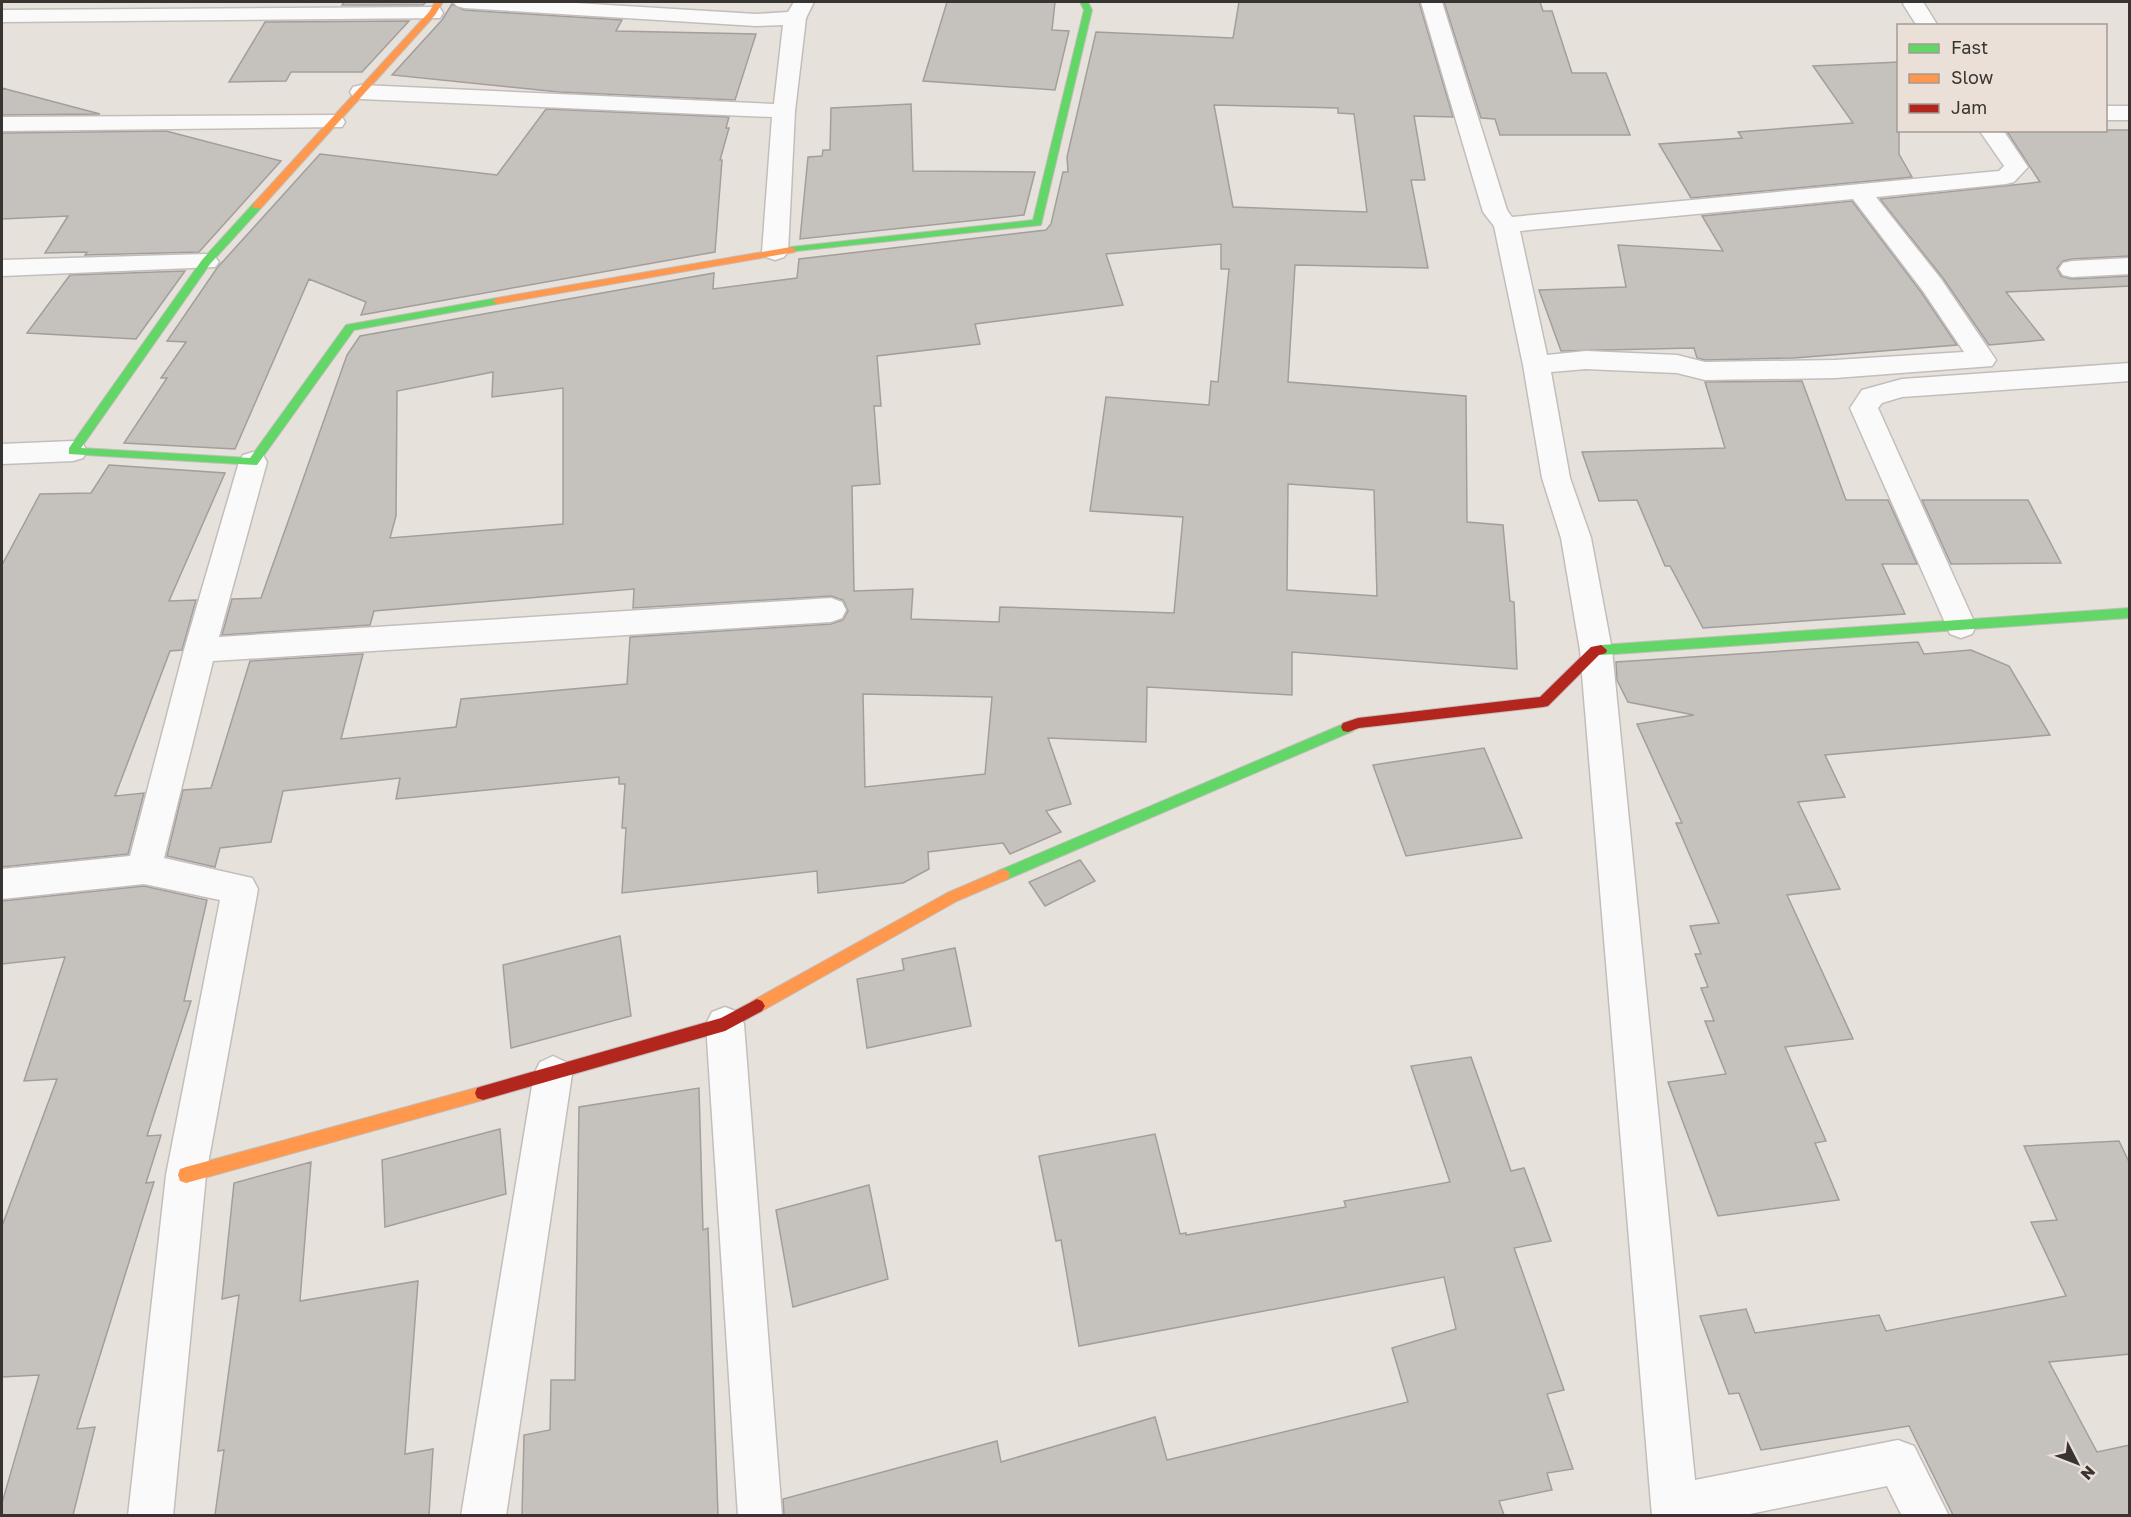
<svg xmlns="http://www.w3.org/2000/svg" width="2131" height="1517" viewBox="0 0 2131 1517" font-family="'Golos Text',sans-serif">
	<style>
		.building { fill: #c5c1bd; stroke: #a39e9c; stroke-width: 1.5; fill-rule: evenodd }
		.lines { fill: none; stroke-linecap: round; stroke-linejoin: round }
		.street-casing { stroke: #c3bebb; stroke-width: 3 }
		.fast-casing { stroke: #c3bebb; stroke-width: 2 }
		.slow-casing { stroke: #c3bebb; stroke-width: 2 }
		.jam-casing { stroke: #c3bebb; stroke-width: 2 }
		.street { fill: #fbfafa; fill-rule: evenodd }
		.fast { fill: #63d668; fill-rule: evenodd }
		.slow { fill: #ff974d; fill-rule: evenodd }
		.jam { fill: #b3261e; fill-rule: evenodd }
	</style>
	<rect width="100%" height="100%" fill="#e7e1dc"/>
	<path class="building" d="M 344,2 L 426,2 L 423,5 L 342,5 Z
		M 947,2 L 1055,2 L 1052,30 L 1069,31 L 1055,90 L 923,81 Z
		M 1239,2 L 1419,2 L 1453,117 L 1414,116 L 1425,180 L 1411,180 L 1428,268 L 1295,265 L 1288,382 L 1466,396 L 1467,522 L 1503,525 L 1510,601 L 1514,602 L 1517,669 L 1292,652 L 1292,695 L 1147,687 L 1146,742 L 1048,738 L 1071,804 L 1046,811 L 1061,832 L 1010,854 L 1003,843 L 928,852 L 929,869 L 903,883 L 818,893 L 817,871 L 622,893 L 626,828 L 622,828 L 625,784 L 619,784 L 619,777 L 396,799 L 400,778 L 283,791 L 271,842 L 220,848 L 215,867 L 167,856 L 183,790 L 211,788 L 250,661 L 363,654 L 341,739 L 456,727 L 461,699 L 627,684 L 630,637 L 831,624 L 843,620 L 848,611 L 843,600 L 831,596 L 633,608 L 634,589 L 374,611 L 370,625 L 222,635 L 232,599 L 261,598 L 347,355 L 360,336 L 714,273 L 713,289 L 797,278 L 799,259 L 1046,230 L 1051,224 L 1063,172 L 1068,172 L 1067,157 L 1096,32 L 1233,38 ZM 1214,105 L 1338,108 L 1338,113 L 1354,114 L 1367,212 L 1233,207 ZM 1221,244 L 1221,269 L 1229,269 L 1218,382 L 1211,381 L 1209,405 L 1106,397 L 1090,511 L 1183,517 L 1174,613 L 1000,607 L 999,622 L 911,619 L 913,589 L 854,591 L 852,486 L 880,484 L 874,406 L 881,406 L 877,356 L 980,344 L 975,324 L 1123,305 L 1106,254 ZM 493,372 L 492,397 L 563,388 L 563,524 L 390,538 L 396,516 L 397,391 ZM 1288,484 L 1374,490 L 1377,596 L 1287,590 ZM 863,694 L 992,697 L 985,774 L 865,787 Z
		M 1444,2 L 1540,2 L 1543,11 L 1552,11 L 1572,73 L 1606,73 L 1630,135 L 1500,135 L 1495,119 L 1481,118 Z
		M 452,4 L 464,10 L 622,20 L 616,31 L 756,34 L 735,100 L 559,92 L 392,75 L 442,20 Z
		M 409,21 L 362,72 L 291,72 L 286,81 L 229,82 L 265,22 Z
		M 1899,62 L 1899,154 L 1912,177 L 1691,198 L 1659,144 L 1742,138 L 1738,132 L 1853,123 L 1813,66 Z
		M 2,88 L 100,114 L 2,115 Z
		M 911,104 L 913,171 L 1035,172 L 1024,215 L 800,239 L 808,157 L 822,156 L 823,150 L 830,150 L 831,108 Z
		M 546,109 L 729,117 L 726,128 L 729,128 L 720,160 L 722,160 L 715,252 L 361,315 L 366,302 L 309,279 L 235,449 L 124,443 L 167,378 L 161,378 L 186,342 L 167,341 L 217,268 L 320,154 L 497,175 Z
		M 2006,130 L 2130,130 L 2130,256 L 2072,259 L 2063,261 L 2057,268 L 2061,276 L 2072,279 L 2130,276 L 2130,286 L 2006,292 L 2044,340 L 1989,345 L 1943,278 L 1880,199 L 2040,182 Z
		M 166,131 L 281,161 L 199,252 L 85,255 L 87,252 L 45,253 L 68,216 L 2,219 L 2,133 Z
		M 1852,201 L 1921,292 L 1957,345 L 1794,358 L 1705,360 L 1697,358 L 1694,348 L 1561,351 L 1539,290 L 1626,287 L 1618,245 L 1723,251 L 1702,216 Z
		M 185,271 L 136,339 L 27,333 L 70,275 Z
		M 1802,381 L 1846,500 L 1888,500 L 1917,564 L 1882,564 L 1905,614 L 1703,628 L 1670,566 L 1665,566 L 1637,500 L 1599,501 L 1582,452 L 1725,448 L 1705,382 Z
		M 109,465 L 225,473 L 169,601 L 196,600 L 182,650 L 170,651 L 115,796 L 144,793 L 128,854 L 2,867 L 2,565 L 40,494 L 91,493 Z
		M 1922,500 L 2028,500 L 2061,563 L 1951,564 Z
		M 1918,642 L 1924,654 L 1971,650 L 2009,666 L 2050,735 L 1825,755 L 1845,797 L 1798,802 L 1840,889 L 1787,895 L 1853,1039 L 1785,1047 L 1826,1141 L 1815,1143 L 1839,1200 L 1718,1216 L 1668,1082 L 1726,1074 L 1705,1021 L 1714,1021 L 1701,988 L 1708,987 L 1695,954 L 1701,954 L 1690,926 L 1719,923 L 1676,823 L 1682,823 L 1637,724 L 1694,715 L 1628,702 L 1617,680 L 1616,662 Z
		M 1484,748 L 1522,838 L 1406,856 L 1373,765 Z
		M 1080,860 L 1095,881 L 1045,906 L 1029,882 Z
		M 144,886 L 207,900 L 184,1001 L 191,1001 L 147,1136 L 161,1135 L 146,1183 L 154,1182 L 77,1429 L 95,1427 L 73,1515 L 2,1515 L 2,1503 L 39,1375 L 2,1377 L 2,1226 L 57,1079 L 24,1081 L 65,957 L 2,964 L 2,901 Z
		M 620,936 L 631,1016 L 511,1048 L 503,965 Z
		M 955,948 L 971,1026 L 867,1048 L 857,979 L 904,970 L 902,959 Z
		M 1471,1057 L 1511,1171 L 1524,1168 L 1551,1241 L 1514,1248 L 1564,1390 L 1547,1394 L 1573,1469 L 1547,1473 L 1552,1490 L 1499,1501 L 1504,1515 L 784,1515 L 783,1499 L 997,1441 L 1001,1462 L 1155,1417 L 1167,1460 L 1408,1402 L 1392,1348 L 1456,1329 L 1444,1277 L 1079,1346 L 1061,1240 L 1056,1241 L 1039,1156 L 1155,1134 L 1180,1234 L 1186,1233 L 1186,1235 L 1346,1207 L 1344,1201 L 1450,1182 L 1411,1066 Z
		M 699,1088 L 703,1230 L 708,1228 L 718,1515 L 522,1515 L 524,1435 L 550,1430 L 551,1380 L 575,1380 L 579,1107 Z
		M 500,1129 L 506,1194 L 385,1227 L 382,1160 Z
		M 2119,1141 L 2130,1164 L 2130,1354 L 2049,1362 L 2097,1452 L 2130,1445 L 2130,1515 L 1953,1515 L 1909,1426 L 1761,1450 L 1739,1393 L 1729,1394 L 1700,1316 L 1746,1309 L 1755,1333 L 1879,1315 L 1886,1331 L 2066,1296 L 2031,1222 L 2057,1220 L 2024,1146 Z
		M 311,1162 L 300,1301 L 418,1281 L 405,1454 L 433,1449 L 429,1515 L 215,1515 L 224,1450 L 218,1451 L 239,1295 L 222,1299 L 234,1183 Z
		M 869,1185 L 888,1279 L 793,1307 L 776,1210 Z"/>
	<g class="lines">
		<defs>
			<path id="street" d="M 453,2 L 559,2 L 756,14 L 788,12 L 794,2 L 814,2 L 806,18 L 795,111 L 788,252 L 784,257 L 775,260 L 766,257 L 762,252 L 772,117 L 361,99 L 353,97 L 350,92 L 353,87 L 361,85 L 774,104 L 783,25 L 756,26 L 464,8 L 457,6 Z
				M 1421,2 L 1442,2 L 1507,210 L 1512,217 L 1999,171 L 2004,166 L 1979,130 L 2003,130 L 2028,167 L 2014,182 L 2006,184 L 1876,197 L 1941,279 L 1992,354 L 1996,360 L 1992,366 L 1835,378 L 1705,380 L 1677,373 L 1586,369 L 1551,372 L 1570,478 L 1591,538 L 1612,650 L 1695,1480 L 1898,1440 L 1914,1446 L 1949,1516 L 1902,1516 L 1887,1486 L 1740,1516 L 1652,1516 L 1580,650 L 1561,538 L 1542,478 L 1523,365 L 1494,226 L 1483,212 ZM 1853,199 L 1923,291 L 1964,352 L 1835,360 L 1705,362 L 1677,355 L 1586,351 L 1547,355 L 1520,231 Z
				M 1905,2 L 1923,2 L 1938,26 L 1917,26 L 1903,4 Z
				M 432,7 L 440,8 L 443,13 L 440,18 L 2,22 L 2,10 Z
				M 2106,106 L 2130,106 L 2130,120 L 2106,120 Z
				M 334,115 L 342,117 L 345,122 L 342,127 L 2,131 L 2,117 Z
				M 206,254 L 215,257 L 219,262 L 215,267 L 2,276 L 2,260 Z
				M 2130,258 L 2130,274 L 2072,277 L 2063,275 L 2059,269 L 2063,263 L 2072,261 Z
				M 2130,363 L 2130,381 L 1902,397 L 1882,403 L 1878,408 L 1976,626 L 1972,634 L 1961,638 L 1950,634 L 1850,408 L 1862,390 L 1902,379 Z
				M 73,441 L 83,444 L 87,451 L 83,458 L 73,461 L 2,464 L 2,444 Z
				M 253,452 L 263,455 L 267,462 L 219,637 L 831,598 L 842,602 L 846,610 L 842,618 L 831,622 L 213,661 L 164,858 L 252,878 L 258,889 L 206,1175 L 173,1516 L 128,1516 L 166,1175 L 220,900 L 144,884 L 2,899 L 2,869 L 130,856 L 184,650 L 239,462 L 243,455 Z
				M 725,1007 L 738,1012 L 744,1024 L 782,1516 L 738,1516 L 706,1024 L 712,1012 Z
				M 553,1056 L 566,1062 L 572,1074 L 506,1516 L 461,1516 L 534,1074 L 540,1062 Z"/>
			<path id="fast" d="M 1080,2 L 1088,2 L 1092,10 L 1041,225 L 787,252 L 786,250 L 791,247 L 1033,220 L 1084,10 Z
				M 257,203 L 261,204 L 261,208 L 210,264 L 81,448 L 250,458 L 346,325 L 497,298 L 502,301 L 497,304 L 354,330 L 257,465 L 69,454 L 69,448 L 202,260 L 253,204 Z
				M 2130,608 L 2130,618 L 1601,655 L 1595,650 L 1601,645 Z
				M 1348,722 L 1353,723 L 1355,727 L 1353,731 L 1008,879 L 1003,881 L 998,879 L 996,875 L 998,871 Z"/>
			<path id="slow" d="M 435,2 L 443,2 L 435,15 L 261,208 L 253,208 L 253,204 L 429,12 Z
				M 791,247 L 796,250 L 795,252 L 497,304 L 492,301 L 497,298 Z
				M 1003,869 L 1008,871 L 1010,875 L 1008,879 L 957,901 L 762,1011 L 757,1013 L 752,1011 L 749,1006 L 752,1001 L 947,893 Z
				M 483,1086 L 489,1088 L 491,1093 L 489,1098 L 483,1100 L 186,1183 L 180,1181 L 178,1175 L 180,1169 L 186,1167 Z"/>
			<path id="jam" d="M 1601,645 L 1607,650 L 1606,653 L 1599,655 L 1548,706 L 1543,707 L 1359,728 L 1348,732 L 1343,731 L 1341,727 L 1343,723 L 1358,718 L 1540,697 L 1591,647 Z
				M 757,999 L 762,1001 L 765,1006 L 762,1011 L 725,1031 L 483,1100 L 477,1098 L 475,1093 L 477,1088 L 483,1086 L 721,1018 Z"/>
		</defs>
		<use href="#street" class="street-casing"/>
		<use href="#fast" class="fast-casing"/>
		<use href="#slow" class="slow-casing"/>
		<use href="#jam" class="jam-casing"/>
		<use href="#street" class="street"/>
		<use href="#fast" class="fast"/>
		<use href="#slow" class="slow"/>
		<use href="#jam" class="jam"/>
	</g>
	<rect width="2131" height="1517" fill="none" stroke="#383431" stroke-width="6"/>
	<rect x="1897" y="24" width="210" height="108" fill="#ebe0d8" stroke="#a39b95" stroke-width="1.5"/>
	<rect x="1909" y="44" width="30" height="9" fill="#63d668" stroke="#a39b95" stroke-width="1.5"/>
	<text x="1951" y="54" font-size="18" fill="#383431">Fast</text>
	<rect x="1909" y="74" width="30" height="9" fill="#ff974d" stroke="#a39b95" stroke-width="1.5"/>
	<text x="1951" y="84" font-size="18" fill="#383431">Slow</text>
	<rect x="1909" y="104" width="30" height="9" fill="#b3261e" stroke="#a39b95" stroke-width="1.5"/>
	<text x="1951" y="114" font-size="18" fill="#383431">Jam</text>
	<g transform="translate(2077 1463) rotate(132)" stroke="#ebe0d8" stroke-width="4.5" paint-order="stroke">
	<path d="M0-4.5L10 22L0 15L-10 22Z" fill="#383431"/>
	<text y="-9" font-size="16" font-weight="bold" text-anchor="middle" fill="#383431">N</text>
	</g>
</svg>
